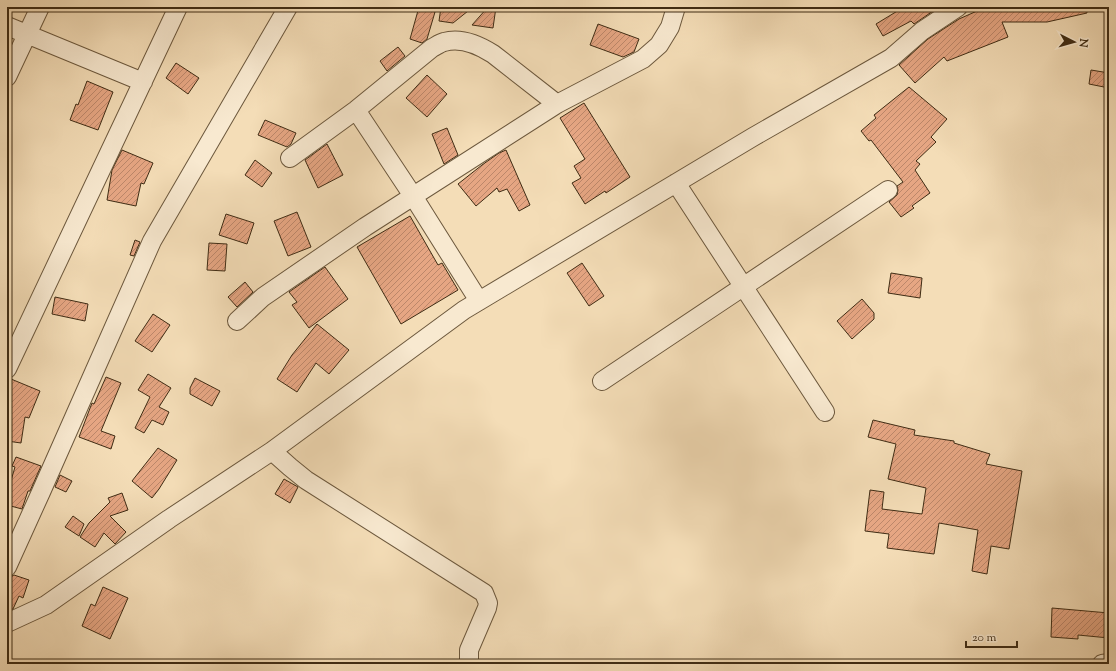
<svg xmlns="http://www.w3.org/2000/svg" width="1116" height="671" viewBox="0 0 1116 671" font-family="'Sorts Mill Goudy',serif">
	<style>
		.building { fill: url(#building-hatch); stroke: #3f2c14 }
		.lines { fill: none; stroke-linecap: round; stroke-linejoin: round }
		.minor-casing { stroke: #6c583d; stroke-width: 20 }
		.minor { stroke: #f8e9d0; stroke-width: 18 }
	</style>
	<defs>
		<pattern id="building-hatch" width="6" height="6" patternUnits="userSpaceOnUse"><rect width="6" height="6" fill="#e6a683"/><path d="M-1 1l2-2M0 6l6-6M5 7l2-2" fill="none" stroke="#bc876a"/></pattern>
	</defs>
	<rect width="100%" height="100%" fill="#f4ddb7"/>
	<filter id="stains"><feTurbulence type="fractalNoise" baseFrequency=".005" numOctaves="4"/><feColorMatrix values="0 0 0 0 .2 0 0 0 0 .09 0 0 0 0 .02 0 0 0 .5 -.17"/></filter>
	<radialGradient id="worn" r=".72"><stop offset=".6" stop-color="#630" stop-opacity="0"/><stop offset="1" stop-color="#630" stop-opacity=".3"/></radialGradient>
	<path class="building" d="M 419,7 L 435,12 L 427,39 L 422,43 L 410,39 Z
		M 441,7 L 473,7 L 453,23 L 439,21 Z
		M 488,7 L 496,7 L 493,28 L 472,25 Z
		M 904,7 L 939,7 L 914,24 L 911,21 L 883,36 L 876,24 Z
		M 986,7 L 1086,7 L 1087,13 L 1047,22 L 1002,22 L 1008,37 L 947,61 L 944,57 L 915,83 L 899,65 L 928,39 L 959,19 Z
		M 598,24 L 639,39 L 634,52 L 623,57 L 590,45 Z
		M 398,47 L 405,56 L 387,71 L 380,61 Z
		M 176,63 L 199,78 L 188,94 L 166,78 Z
		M 1091,70 L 1109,73 L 1109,88 L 1089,84 Z
		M 427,75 L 447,94 L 427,117 L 406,98 Z
		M 87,81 L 113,92 L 98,130 L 70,120 L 76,104 L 78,105 Z
		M 909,87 L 947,119 L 931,137 L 936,142 L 916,161 L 920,164 L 915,170 L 930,193 L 912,206 L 914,208 L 901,217 L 889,202 L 897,195 L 898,190 L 897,186 L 903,182 L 871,140 L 869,141 L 861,131 L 876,118 L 874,115 Z
		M 584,103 L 630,177 L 606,193 L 605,191 L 585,204 L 572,183 L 581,178 L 574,166 L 585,159 L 560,118 Z
		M 265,120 L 296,133 L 291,144 L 287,147 L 258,135 Z
		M 447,128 L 458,155 L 444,164 L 432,134 Z
		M 327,144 L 343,175 L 318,188 L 305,160 Z
		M 122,150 L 153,163 L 144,184 L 141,183 L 136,206 L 107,200 L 112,170 Z
		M 506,150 L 530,205 L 519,211 L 507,189 L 499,192 L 497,188 L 476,206 L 458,184 L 482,165 L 499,153 Z
		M 255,160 L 272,173 L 262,187 L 245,175 Z
		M 297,212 L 311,247 L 288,256 L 274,221 Z
		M 226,214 L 254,223 L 247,244 L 219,235 Z
		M 410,216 L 438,265 L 442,263 L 458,290 L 401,324 L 357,247 Z
		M 135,240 L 140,242 L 134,256 L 130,255 Z
		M 209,243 L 227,244 L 225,271 L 207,270 Z
		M 582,263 L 604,296 L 589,306 L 567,273 Z
		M 325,267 L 348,299 L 309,328 L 292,305 L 297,302 L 289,292 Z
		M 891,273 L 922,278 L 920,298 L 888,293 Z
		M 245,282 L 253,292 L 237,307 L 228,297 Z
		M 55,297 L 88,304 L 85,321 L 52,314 Z
		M 862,299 L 874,313 L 874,319 L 852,339 L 837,321 Z
		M 153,314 L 170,325 L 152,352 L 135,341 Z
		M 317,324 L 349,350 L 329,374 L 316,363 L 297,392 L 277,379 L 292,355 Z
		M 148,374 L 171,388 L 159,407 L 169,412 L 163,425 L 152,420 L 144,433 L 135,428 L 150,397 L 138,390 Z
		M 106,377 L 121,383 L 101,431 L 115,436 L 111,449 L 79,437 L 92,403 L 94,404 Z
		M 195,378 L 220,391 L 212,406 L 190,394 L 190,388 Z
		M 7,379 L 11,379 L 40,391 L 29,418 L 25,417 L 21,443 L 7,441 L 7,424 L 9,410 L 7,409 Z
		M 873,420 L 915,430 L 914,435 L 954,441 L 954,443 L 990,454 L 986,464 L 1022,471 L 1009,549 L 991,546 L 987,574 L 972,571 L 978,530 L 939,523 L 934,554 L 887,548 L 889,534 L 865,531 L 870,490 L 884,492 L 882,509 L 922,514 L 926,488 L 888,479 L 896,444 L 868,437 Z
		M 158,448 L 177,460 L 159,489 L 152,498 L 132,481 Z
		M 16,457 L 41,466 L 30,491 L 28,491 L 22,509 L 7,505 L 7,501 L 11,485 L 10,484 L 15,467 L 12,466 Z
		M 60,475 L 72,481 L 66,492 L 55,487 Z
		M 284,479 L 298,487 L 290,503 L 275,494 Z
		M 122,493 L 128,510 L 110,516 L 126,532 L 115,544 L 104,533 L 95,547 L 80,537 L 89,523 L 110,502 L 108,498 Z
		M 73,516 L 84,524 L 79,536 L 65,527 Z
		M 14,575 L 29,580 L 23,598 L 19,596 L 13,609 L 7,611 L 7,591 L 12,576 Z
		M 103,587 L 128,598 L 110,639 L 82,626 L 91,604 L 95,606 Z
		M 1052,608 L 1109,613 L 1109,638 L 1078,635 L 1078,639 L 1051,637 Z"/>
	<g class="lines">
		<defs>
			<path id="minor" d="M 7,26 L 143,82
				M 7,77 L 40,7
				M 356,110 L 413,196 L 479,301
				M 290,158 L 356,110 L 432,48 C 436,46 440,43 444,42 C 461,37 479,45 493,54 L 557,104
				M 676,183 L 825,412
				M 237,321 L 263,297 L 365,227 L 557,104 L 643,59 L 659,45 L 670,27 L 676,7
				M 7,369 L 178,7
				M 602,381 L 888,190
				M 272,451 L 290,467 L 306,480 L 484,593 L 488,603 L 487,608 L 469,650 L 469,664
				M 7,567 L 41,492 L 152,241 L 288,7
				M 7,623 L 46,605 L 169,519 L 272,451 L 464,310 L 753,137 L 891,58 L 922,31 L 958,7
				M 1102,664 L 1109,663"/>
		</defs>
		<use href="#minor" class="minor-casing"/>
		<use href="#minor" class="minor"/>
	</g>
	<rect width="1116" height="671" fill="none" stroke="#f4ddb7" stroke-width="24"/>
	<rect x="8" y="8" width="1100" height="655" fill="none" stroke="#3f2c14" stroke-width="2"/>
	<rect x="12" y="12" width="1092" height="647" fill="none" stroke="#3f2c14"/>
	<g transform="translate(1074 42) rotate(96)" stroke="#f8e9d0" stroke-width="3" paint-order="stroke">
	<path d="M0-3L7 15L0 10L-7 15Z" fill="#3f2c14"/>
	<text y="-6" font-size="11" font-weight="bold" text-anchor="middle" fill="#3f2c14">N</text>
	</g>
	<path d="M966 641v6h51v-6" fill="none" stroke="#3f2c14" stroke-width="2"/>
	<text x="972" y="641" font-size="12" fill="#3f2c14" stroke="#f8e9d0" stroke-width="3" paint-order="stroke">20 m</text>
	<rect width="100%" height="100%" filter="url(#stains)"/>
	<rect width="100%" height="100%" fill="url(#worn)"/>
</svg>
